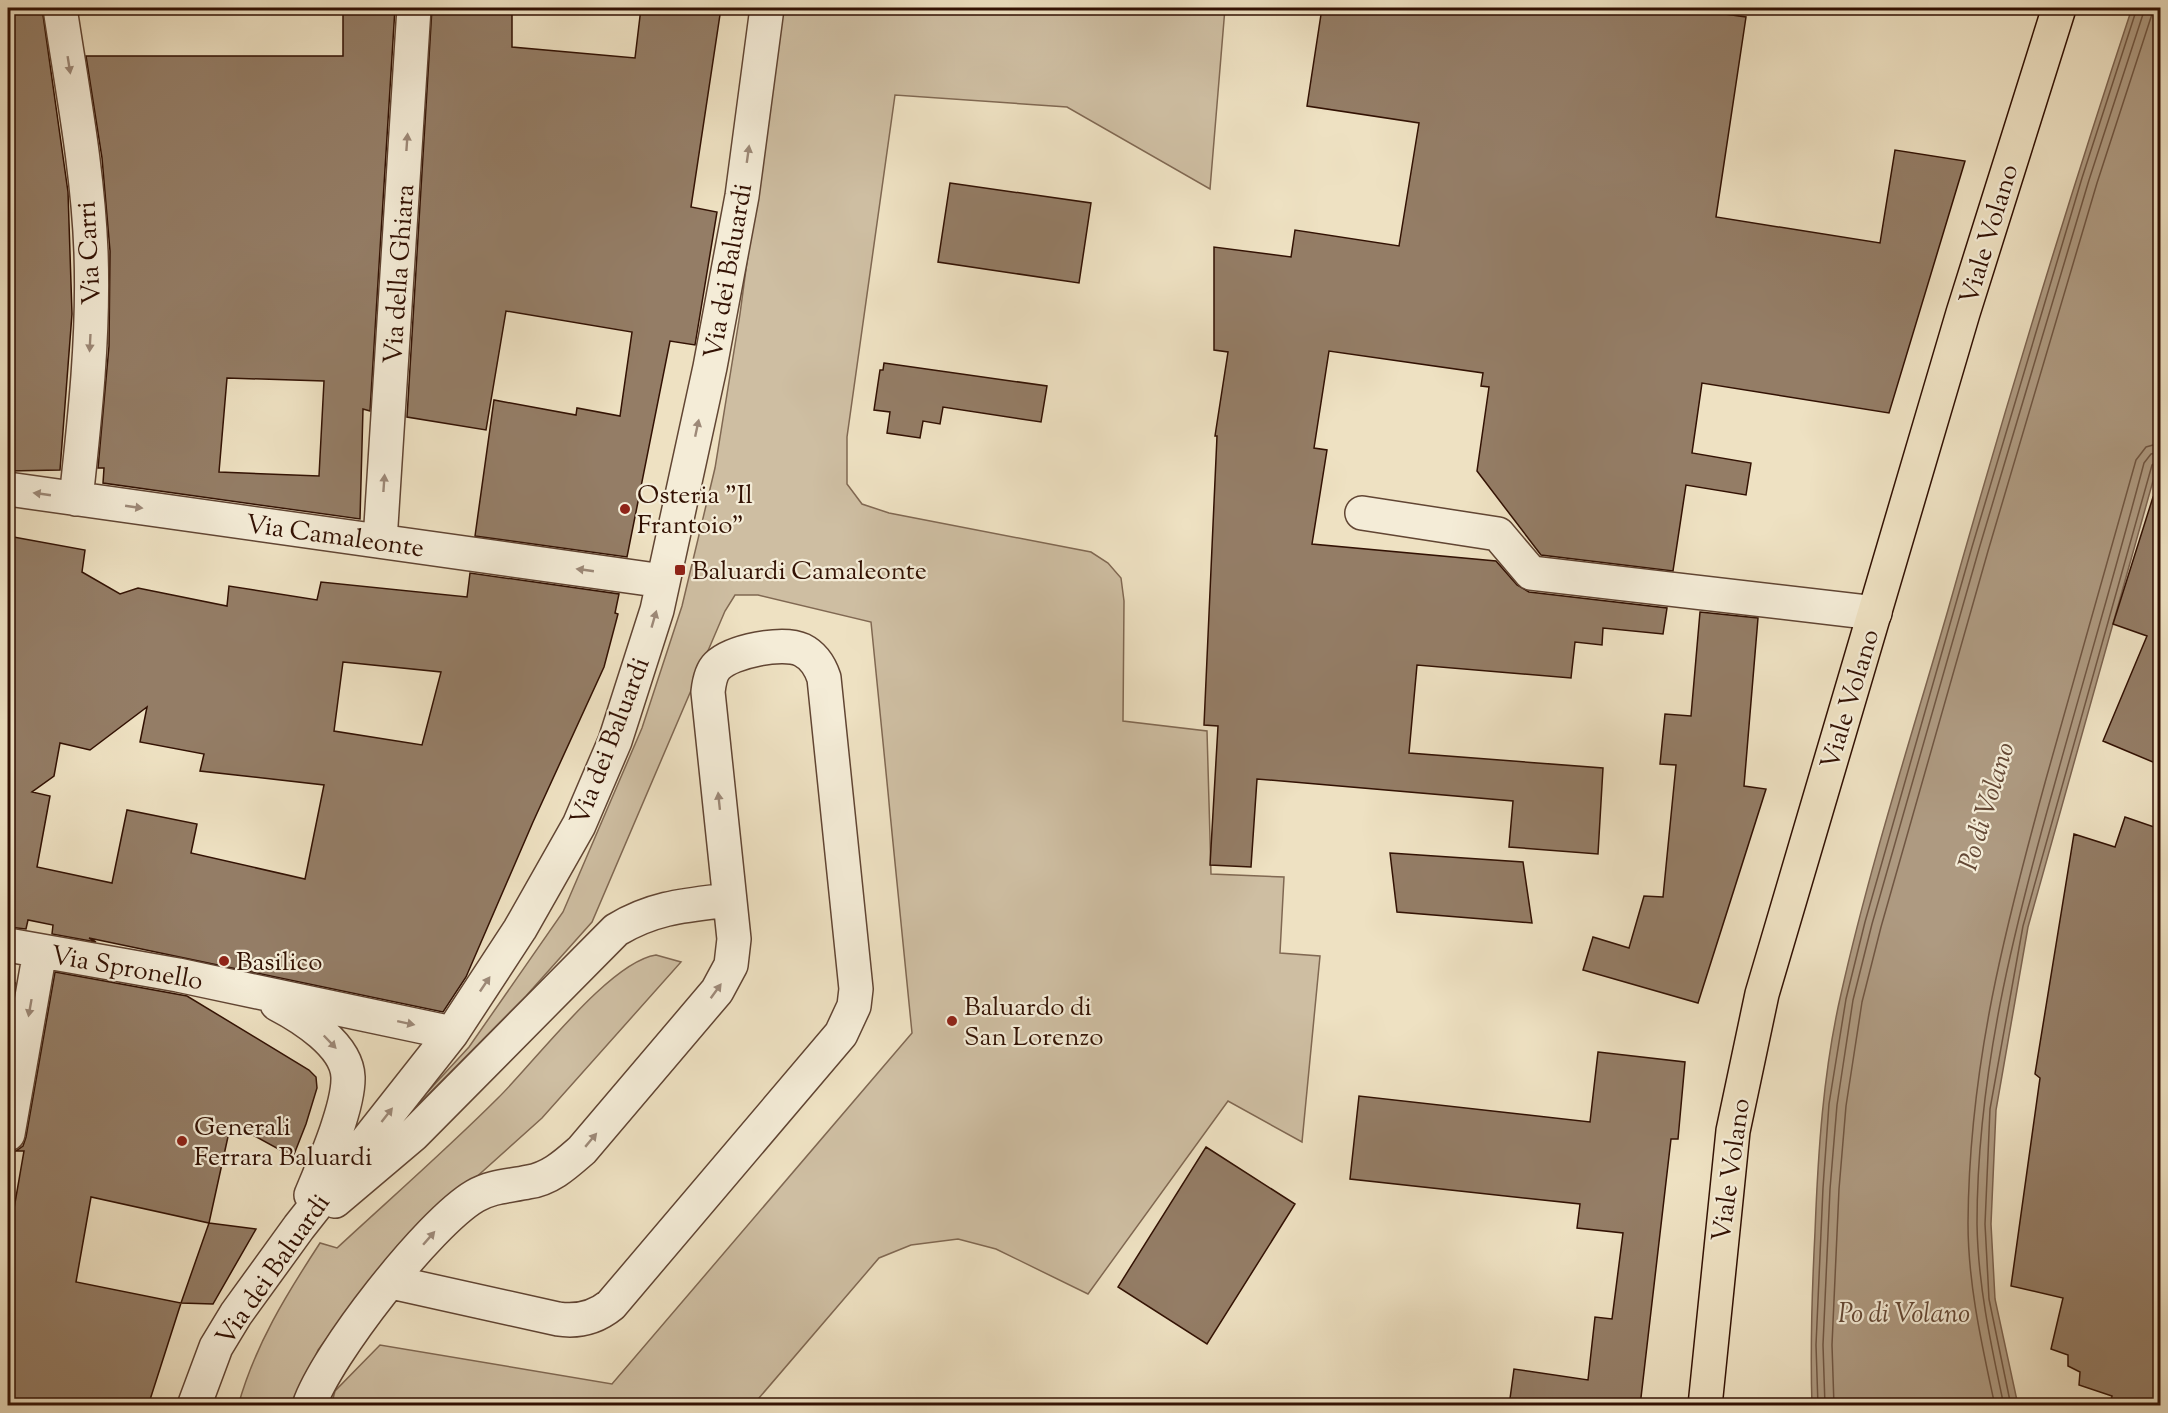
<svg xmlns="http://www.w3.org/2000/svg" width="2168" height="1413" viewBox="0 0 2168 1413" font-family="'Sorts Mill Goudy',serif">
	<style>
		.green { fill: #cebea2; stroke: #806852; stroke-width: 1.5 }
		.water { fill: #ae9a81; stroke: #7c634f; stroke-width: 1.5 }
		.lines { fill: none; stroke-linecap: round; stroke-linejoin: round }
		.shore { stroke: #705642; stroke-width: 1.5 }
		.building { fill: #947d66; stroke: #321103; stroke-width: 1.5; fill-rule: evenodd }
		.minor-casing { stroke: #614533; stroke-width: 36 }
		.major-casing { stroke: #321103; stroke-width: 36 }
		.minor { stroke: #f4ecd7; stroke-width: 33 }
		.major { stroke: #eee1c2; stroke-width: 33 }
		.oneway { fill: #9d8978 }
		.poi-dot { fill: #8f2418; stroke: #f4ecd7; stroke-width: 2 }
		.labels { text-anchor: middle; stroke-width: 4.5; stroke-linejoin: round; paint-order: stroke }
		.street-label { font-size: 26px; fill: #321103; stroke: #f4ecd7 }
		.poi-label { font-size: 26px; fill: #321103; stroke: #f4ecd7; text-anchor: start }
		.water-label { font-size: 27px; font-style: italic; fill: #644835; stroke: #f4ecd7 }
	</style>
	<rect width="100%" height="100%" fill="#eee1c2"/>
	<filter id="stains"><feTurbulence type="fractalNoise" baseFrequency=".00333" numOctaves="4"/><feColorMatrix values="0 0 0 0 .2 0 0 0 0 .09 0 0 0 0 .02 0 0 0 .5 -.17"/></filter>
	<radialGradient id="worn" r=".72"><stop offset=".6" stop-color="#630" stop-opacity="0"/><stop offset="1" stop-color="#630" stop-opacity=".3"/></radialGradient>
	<path class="green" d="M 781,8 L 1225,8 L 1210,189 L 1067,107 L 895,95 L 847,437 L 847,484 L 862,504 L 889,513 L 1091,552 L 1108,563 L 1121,578 L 1124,601 L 1123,721 L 1207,731 L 1211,874 L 1284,877 L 1280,953 L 1320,956 L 1302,1142 L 1228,1101 L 1088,1294 L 996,1249 L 958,1239 L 911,1245 L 879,1258 L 753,1405 L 331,1406 L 335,1391 L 380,1345 L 612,1384 L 912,1033 L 871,622 L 758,595 L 735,595 L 725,611 L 592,922 L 526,996 L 384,1139 L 469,1047 L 563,912 L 642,728 L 682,606 L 715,468 L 740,314 Z
		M 656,955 L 681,962 L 542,1118 L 443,1207 L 380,1285 L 335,1327 L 318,1350 L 295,1405 L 238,1406 C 255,1345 286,1295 320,1243 L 337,1248 C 391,1198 446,1150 498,1098 C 534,1063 609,962 656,955 Z"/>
	<path class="water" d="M 2132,8 L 2160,8 L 2160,456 L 2028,927 L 1996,1110 L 1991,1224 L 1995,1299 L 2018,1405 L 1812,1406 C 1810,1347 1812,1290 1815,1232 C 1818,1153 1823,1072 1841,994 C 1870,865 1911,738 1948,610 C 2005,408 2066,207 2132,8 Z"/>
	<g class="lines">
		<path class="shore" d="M 1818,1406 L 1816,1345 L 1823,1188 L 1829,1104 L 1846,999 L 1865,922 L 1972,547 L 2082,178 L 2137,8
			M 1825,1406 L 1823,1345 L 1830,1189 L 1837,1105 L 1853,1000 L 1872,924 L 1979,549 L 2089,180 L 2145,8
			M 1834,1406 L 1832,1345 L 1839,1189 L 1846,1106 L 1862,1002 L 1881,927 L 1988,551 L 2097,183 L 2154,8
			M 1995,1406 C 1982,1345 1968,1285 1968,1223 C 1969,1066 2005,928 2046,779 C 2076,672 2107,566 2136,460 L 2146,447 L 2160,443
			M 2004,1406 C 1991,1345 1978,1286 1977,1224 C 1977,1075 2013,932 2053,790 C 2083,681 2115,573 2144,463 L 2151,454 L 2160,452
			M 2011,1406 L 1989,1299 L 1985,1224 L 1990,1109 L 2023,926 L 2152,465 L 2160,460"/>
	</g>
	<path class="building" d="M 8,8 L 42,8 L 68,192 L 72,314 L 60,470 L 8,471 Z
		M 343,8 L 395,8 L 370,411 L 363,409 L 360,519 L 103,483 L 104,468 L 98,468 L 109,346 L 110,251 L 102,158 L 86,56 L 343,56 ZM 227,378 L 324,381 L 319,476 L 219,472 Z
		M 432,8 L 512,8 L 512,47 L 635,58 L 641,8 L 721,8 L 691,207 L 717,212 L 695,345 L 670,341 L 627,557 L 475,536 L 494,400 L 576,415 L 577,408 L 620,416 L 632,332 L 506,311 L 486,430 L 407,417 Z
		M 1322,8 L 1682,8 L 1746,17 L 1716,217 L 1880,243 L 1895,150 L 1965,161 L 1889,413 L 1702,383 L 1692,453 L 1751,463 L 1746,495 L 1686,485 L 1673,571 L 1541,555 L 1477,471 L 1489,387 L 1481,386 L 1483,373 L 1329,351 L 1314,448 L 1327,450 L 1312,544 L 1496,561 L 1517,585 L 1529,592 L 1667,608 L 1663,634 L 1603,628 L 1602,645 L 1575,642 L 1571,678 L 1417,665 L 1409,753 L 1603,768 L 1598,854 L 1509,847 L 1513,801 L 1257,779 L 1251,867 L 1210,865 L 1218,726 L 1204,725 L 1217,436 L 1215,436 L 1228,352 L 1214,350 L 1214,247 L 1291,257 L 1295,230 L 1399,246 L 1419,123 L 1307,106 Z
		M 950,183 L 1091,203 L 1079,283 L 938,262 Z
		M 884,363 L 1047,386 L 1041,422 L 943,407 L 940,424 L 923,421 L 920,438 L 887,433 L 890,412 L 874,410 L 880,370 L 883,370 Z
		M 2153,497 L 2160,498 L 2160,765 L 2103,741 L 2147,636 L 2113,624 Z
		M 8,536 L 85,550 L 82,572 L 120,594 L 138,588 L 227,606 L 229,586 L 317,600 L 321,582 L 467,597 L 470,573 L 619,594 L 615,613 L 618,614 L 604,667 L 533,822 L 466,977 L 443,1012 L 89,938 L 96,942 L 52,934 L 53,925 L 28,920 L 26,929 L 8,927 ZM 343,662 L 441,672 L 422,745 L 334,731 ZM 147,707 L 140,742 L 204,754 L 200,771 L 324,785 L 305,879 L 191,853 L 197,824 L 127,810 L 112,883 L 37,867 L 50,796 L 32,792 L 54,776 L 60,743 L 90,750 Z
		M 1700,612 L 1758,618 L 1744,786 L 1766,789 L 1698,1003 L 1583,970 L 1593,937 L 1629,948 L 1644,896 L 1663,897 L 1676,765 L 1660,764 L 1665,714 L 1691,716 Z
		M 2125,817 L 2160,829 L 2160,1406 L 2110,1406 L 2112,1396 L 2079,1385 L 2080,1372 L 2068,1366 L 2068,1355 L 2051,1349 L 2063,1298 L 2011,1286 L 2040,1078 L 2035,1074 L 2074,834 L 2115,847 Z
		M 1390,853 L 1523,862 L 1532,923 L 1397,912 Z
		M 55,972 L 187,996 L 309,1070 L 316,1077 L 317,1088 L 306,1124 L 293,1157 L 231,1123 L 209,1223 L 91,1197 L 76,1282 L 181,1303 L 148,1406 L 122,1406 L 88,1400 L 87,1406 L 8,1406 L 8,1243 L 24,1151 L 16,1151 L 23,1146 L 26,1137 Z
		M 8,982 L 15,983 L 8,1028 Z
		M 1598,1052 L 1685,1062 L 1678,1139 L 1671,1139 L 1640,1406 L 1509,1406 L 1514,1369 L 1588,1380 L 1595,1317 L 1612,1319 L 1623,1233 L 1577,1228 L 1580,1204 L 1350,1179 L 1359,1096 L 1590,1122 Z
		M 1206,1147 L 1295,1204 L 1207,1344 L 1118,1287 Z
		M 209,1223 L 256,1229 L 213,1304 L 181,1303 Z"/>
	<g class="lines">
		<defs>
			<path id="minor" d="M 60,8 C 72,88 88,170 91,252 C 94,335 85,417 76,499
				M 8,489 L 663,581
				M 1362,513 L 1498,534 L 1531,573 L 1875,613
				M 380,541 L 414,8
				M 8,945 L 178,975 L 452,1033
				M 277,1004 C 302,1017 347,1045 348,1077 C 349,1107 323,1166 311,1195
				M 8,1134 L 40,951
				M 335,1201 L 413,1135 L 616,930 C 654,907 687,905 729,900
				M 194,1406 L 216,1347 L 236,1314 L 299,1227 L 452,1033 L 520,929 L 579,825 L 615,741 L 657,610 L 710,367 L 742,196 L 767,8
				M 309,1406 C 326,1355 429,1223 475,1196 C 492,1186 510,1186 528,1182 C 550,1179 566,1164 582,1150 L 717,991 L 731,965 L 734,939 L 708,692 C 709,683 711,672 717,666 C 732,651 783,641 802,650 C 814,656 820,666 824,678 L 856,989 L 854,1006 L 841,1034 L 611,1305 C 595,1318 578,1322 558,1319 L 391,1282"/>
			<path id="major" d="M 1705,1406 L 1733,1131 L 1762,994 L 1963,313 L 2059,8"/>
		</defs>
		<use href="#minor" class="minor-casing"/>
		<use href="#major" class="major-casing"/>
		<use href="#minor" class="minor"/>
		<use href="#major" class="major"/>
	</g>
	<defs><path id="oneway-solid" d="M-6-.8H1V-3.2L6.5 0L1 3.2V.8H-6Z" transform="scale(1.5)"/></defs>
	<g class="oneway">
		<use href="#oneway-solid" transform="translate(69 65) rotate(81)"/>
		<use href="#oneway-solid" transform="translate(407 142) rotate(-86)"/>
		<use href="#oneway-solid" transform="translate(748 154) rotate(-82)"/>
		<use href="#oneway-solid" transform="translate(90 343) rotate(93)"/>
		<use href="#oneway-solid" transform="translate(697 428) rotate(-78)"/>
		<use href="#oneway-solid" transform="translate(384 483) rotate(-86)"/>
		<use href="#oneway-solid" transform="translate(42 494) rotate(-172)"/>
		<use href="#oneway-solid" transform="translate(134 507) rotate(8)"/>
		<use href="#oneway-solid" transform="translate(585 570) rotate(-172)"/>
		<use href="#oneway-solid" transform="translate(654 619) rotate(-74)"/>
		<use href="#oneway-solid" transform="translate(719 801) rotate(-96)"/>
		<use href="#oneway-solid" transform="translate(485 984) rotate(-56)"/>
		<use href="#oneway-solid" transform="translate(716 991) rotate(-54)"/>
		<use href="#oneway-solid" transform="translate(30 1008) rotate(100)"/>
		<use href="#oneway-solid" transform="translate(406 1023) rotate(12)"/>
		<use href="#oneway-solid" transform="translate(330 1042) rotate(46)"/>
		<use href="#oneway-solid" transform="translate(387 1115) rotate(-52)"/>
		<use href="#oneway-solid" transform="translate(591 1140) rotate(-50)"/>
		<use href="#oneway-solid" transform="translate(429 1238) rotate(-49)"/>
	</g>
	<g class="poi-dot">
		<circle cx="625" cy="509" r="6"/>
		<rect x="674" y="564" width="12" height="12" rx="3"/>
		<circle cx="224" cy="961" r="6"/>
		<circle cx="952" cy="1021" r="6"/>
		<circle cx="182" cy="1141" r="6"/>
	</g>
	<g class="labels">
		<g class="street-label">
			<text transform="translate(1988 234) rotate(-73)" y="9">Viale Volano</text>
			<text transform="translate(88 253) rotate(-93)" y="9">Via Carri</text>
			<text transform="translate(727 271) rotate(-80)" y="9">Via dei Baluardi</text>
			<text transform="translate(398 274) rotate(-86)" y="9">Via della Ghiara</text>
			<text transform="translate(335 535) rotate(8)" y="9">Via Camaleonte</text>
			<text transform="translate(1849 699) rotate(-73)" y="9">Viale Volano</text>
			<text transform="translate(609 741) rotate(-69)" y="9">Via dei Baluardi</text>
			<text transform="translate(127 967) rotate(10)" y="9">Via Spronello</text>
			<text transform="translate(1730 1170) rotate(-82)" y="9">Viale Volano</text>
			<text transform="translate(272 1269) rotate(-55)" y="9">Via dei Baluardi</text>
		</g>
		<g class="poi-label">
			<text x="637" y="503">Osteria "Il<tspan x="637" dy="30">Frantoio"</tspan></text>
			<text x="692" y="579">Baluardi Camaleonte</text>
			<text x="236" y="970">Basilico</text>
			<text x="964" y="1015">Baluardo di<tspan x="964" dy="30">San Lorenzo</tspan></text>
			<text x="194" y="1135">Generali<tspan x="194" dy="30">Ferrara Baluardi</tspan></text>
		</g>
		<g class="water-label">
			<text transform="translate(1986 806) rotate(-73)" y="9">Po di Volano</text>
			<text x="1904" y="1322">Po di Volano</text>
		</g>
	</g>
	<rect width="2168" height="1413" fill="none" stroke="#eee1c2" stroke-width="30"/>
	<rect x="9" y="9" width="2150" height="1395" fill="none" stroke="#321103" stroke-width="3"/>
	<rect x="15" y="15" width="2138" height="1383" fill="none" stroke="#321103" stroke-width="1.5"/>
	<rect width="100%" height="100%" filter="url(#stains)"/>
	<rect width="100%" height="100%" fill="url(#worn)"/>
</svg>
